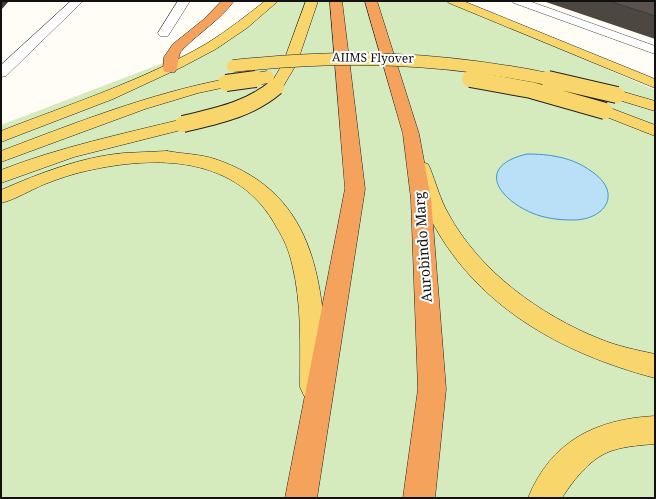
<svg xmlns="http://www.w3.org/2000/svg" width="656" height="499" viewBox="0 0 656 499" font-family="'Noto Serif',serif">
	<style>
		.green { fill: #d5ebbd }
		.water { fill: #b9e0f7; stroke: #3f96cf }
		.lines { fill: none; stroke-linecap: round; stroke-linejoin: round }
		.street-casing { stroke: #444; stroke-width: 1 }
		.primary-casing { stroke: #222; stroke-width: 1 }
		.highway-casing { stroke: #222; stroke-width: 1 }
		.street { fill: #fff; fill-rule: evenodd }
		.primary { fill: #f9d66b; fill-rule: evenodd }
		.highway { fill: #f5a25d; fill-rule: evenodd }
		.primary-bridge-far1-casing { stroke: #222; stroke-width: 13; stroke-linecap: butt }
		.primary-bridge-casing { stroke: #222; stroke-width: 18; stroke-linecap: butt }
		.primary-bridge-far1 { stroke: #f9d66b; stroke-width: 12 }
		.primary-bridge { stroke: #f9d66b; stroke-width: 16 }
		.wall { fill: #4d4742 }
		.shaded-wall { fill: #3f3936 }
		.building { fill: #5a524d; stroke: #3f3936 }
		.labels { text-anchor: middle; stroke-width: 4; stroke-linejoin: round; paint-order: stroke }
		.far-street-label { font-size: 12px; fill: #111; stroke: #fff }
		.street-label { font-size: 14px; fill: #111; stroke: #fff }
	</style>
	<rect width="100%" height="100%" fill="#fffdf5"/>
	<path class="green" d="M 279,1 L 451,1 L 655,90 L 655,498 L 1,498 L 1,125 L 189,53 Z"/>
	<path class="water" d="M 527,154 C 549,154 572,157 591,171 C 624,193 605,221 571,220 C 558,220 544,218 532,213 C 497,198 476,166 527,154 Z"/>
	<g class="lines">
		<defs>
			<path id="street" d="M 71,1 L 83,1 L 6,76 L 1,77 L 1,65 Z
				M 178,1 L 190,1 L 168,36 L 160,36 L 158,33 Z
				M 512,1 L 529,1 L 655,46 L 655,54 L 514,3 Z"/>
			<path id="primary" d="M 265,1 L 278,1 L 247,28 L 216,49 L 182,67 L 113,99 L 1,142 L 1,131 C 70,104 142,81 206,44 C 227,31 246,16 265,1 Z
				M 306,1 L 318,1 L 297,63 L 281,90 L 271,90 L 269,87 L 283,63 Z
				M 447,1 L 463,1 L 655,79 L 655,88 L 449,3 Z
				M 226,79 L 231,80 L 233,83 L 231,86 L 198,93 L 145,109 L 1,162 L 1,151 C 75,123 148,94 226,79 Z
				M 617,90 L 655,101 L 655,111 L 612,98 L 609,95 L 612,92 Z
				M 605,106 L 655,125 L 655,136 L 599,114 L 597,111 L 599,108 Z
				M 183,119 L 189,120 L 191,124 L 189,128 L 74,157 L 1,183 L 1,170 C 60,147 122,134 183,119 Z
				M 167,151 C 183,154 200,154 215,159 C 322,195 323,291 328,387 L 324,396 L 314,400 L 304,396 L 300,387 C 300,346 302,304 292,264 C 289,251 284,239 277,228 C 238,155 157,155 86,171 C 72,174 58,179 45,184 C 30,190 17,199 1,203 L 1,190 C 40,173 81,157 124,153 C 138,152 153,152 167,151 Z
				M 421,162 L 428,164 L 430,168 C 436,183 440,199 448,213 C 479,271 540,315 600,339 C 617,346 636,350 655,354 L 655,378 C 560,353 473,305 428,214 C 421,199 417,183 412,168 L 414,164 Z
				M 655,416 L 655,444 C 642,445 627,446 614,450 C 592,456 574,479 562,498 L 528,498 C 551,441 596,419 655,416 Z"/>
			<path id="highway" d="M 222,1 L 234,1 C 220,20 200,32 183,49 C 176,56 180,65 175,72 L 165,72 L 163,69 L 164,57 L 173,44 L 203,20 Z
				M 330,1 L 342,1 L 365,189 L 317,498 L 285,498 L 345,189 Z
				M 365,1 L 377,1 L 419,134 L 431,199 L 446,389 L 435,498 L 403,498 L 418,389 L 411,199 L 403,134 Z"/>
		</defs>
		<use href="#street" class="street-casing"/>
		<use href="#primary" class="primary-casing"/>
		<use href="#highway" class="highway-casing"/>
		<use href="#street" class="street"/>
		<use href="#primary" class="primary"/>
		<use href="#highway" class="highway"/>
		<defs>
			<path id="primary-bridge-far1" d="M 233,66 C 346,54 442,57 553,80
				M 470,79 L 474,80
				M 249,80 L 268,77"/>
			<path id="primary-bridge" d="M 470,79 L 531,90 L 605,111
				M 548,79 L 617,95
				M 226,83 L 256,79
				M 183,124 C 216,116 249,110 276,87"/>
		</defs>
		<use href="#primary-bridge-far1" class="primary-bridge-far1-casing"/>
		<use href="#primary-bridge" class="primary-bridge-casing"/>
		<use href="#primary-bridge-far1" class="primary-bridge-far1"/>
		<use href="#primary-bridge" class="primary-bridge"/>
	</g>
	<path class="wall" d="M 543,1 L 655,1 L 655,39 Z"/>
	<path class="shaded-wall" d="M 1,1 L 9,1 L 1,10 Z"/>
	<path class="building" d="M 609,1 L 655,1 L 655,16 Z"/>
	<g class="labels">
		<g class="far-street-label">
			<text transform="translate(373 58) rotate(1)" y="4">AIIMS Flyover</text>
		</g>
		<g class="street-label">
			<text transform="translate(423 247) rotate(-94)" y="5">Aurobindo Marg</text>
		</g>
	</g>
	<rect width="656" height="499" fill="none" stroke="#111111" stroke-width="4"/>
</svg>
